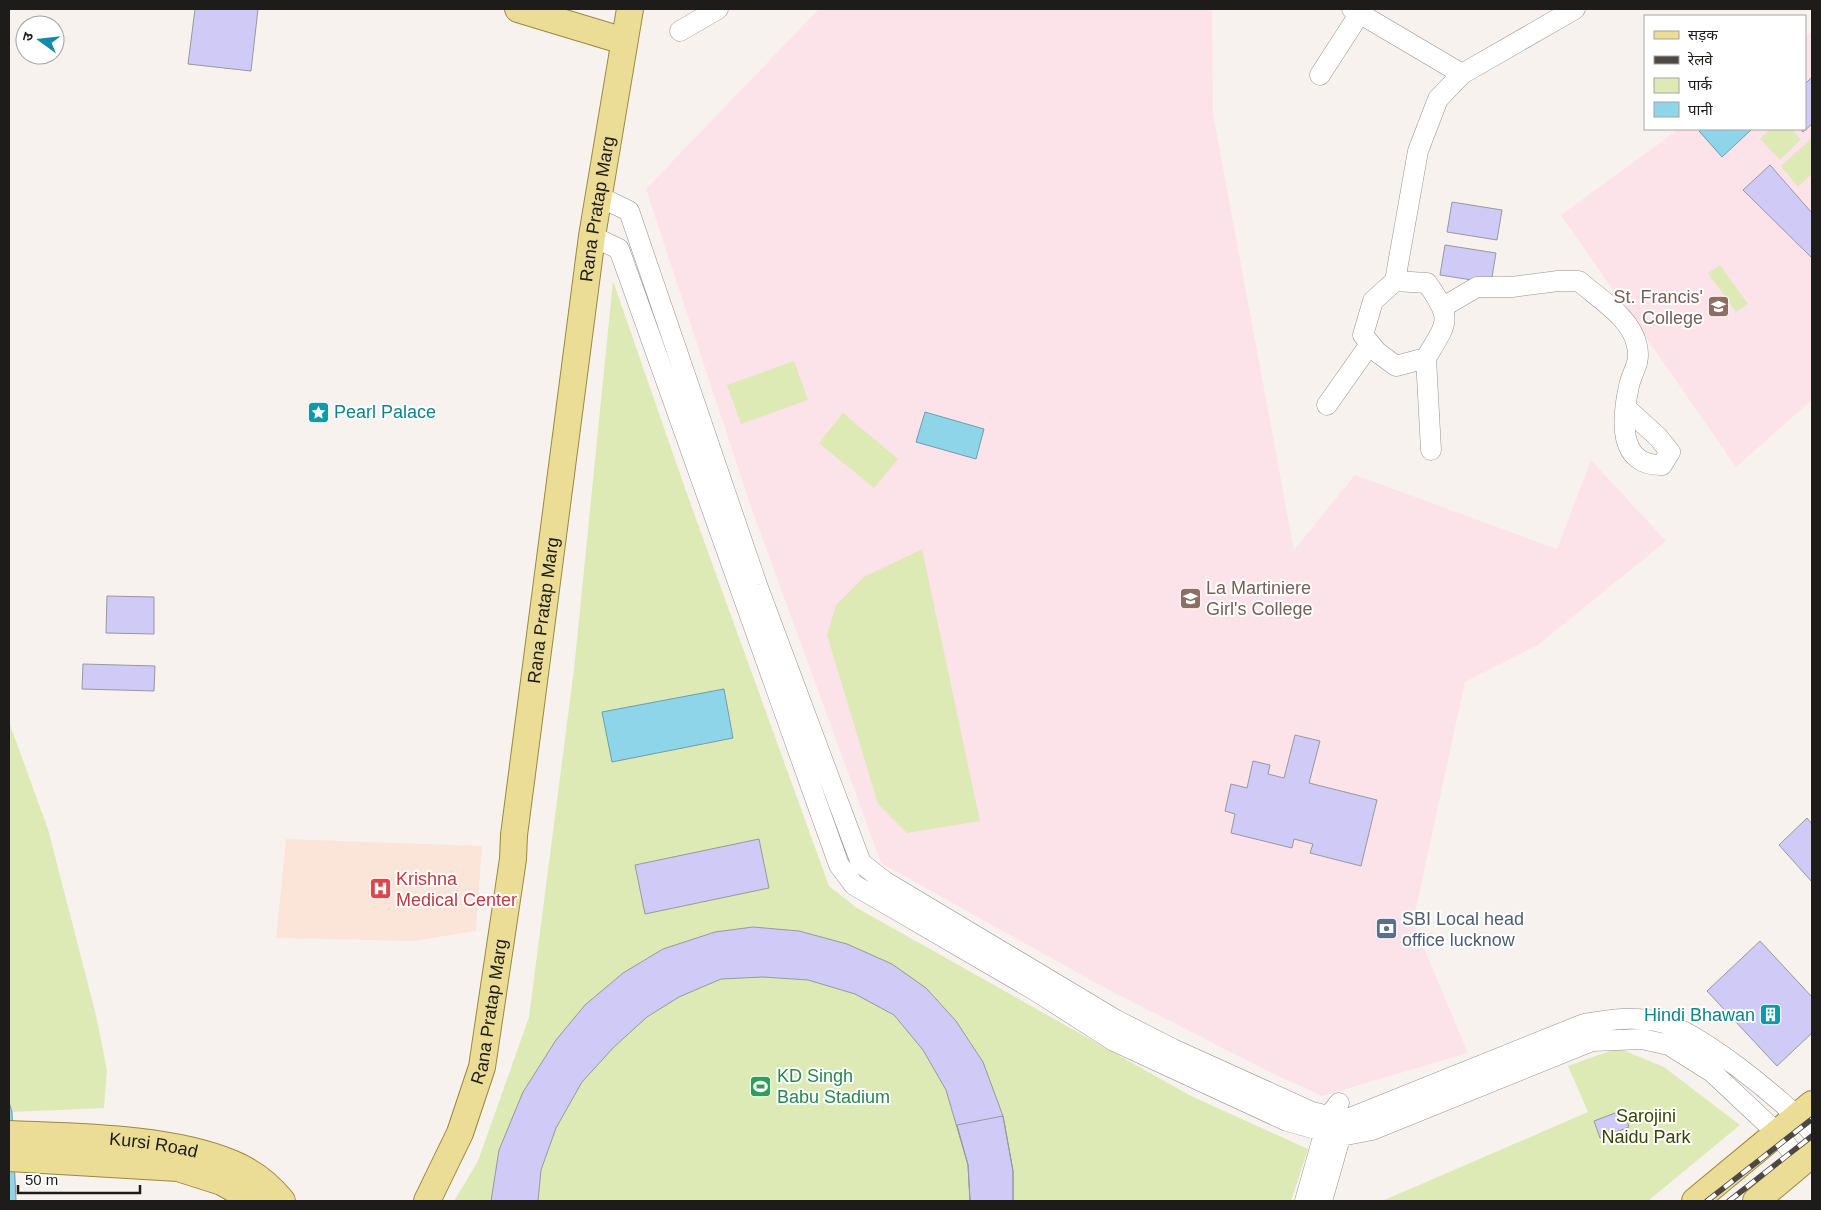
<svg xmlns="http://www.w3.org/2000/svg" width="1821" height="1210" viewBox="0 0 1821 1210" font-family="Arial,'Noto Sans Devanagari',sans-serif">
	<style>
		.education { fill: #fce2e9 }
		.medical { fill: #fbe5d8 }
		.green { fill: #deeab6 }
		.water { fill: #8fd5ea; stroke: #6d9eac }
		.building { fill: #cfcaf6; stroke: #98989d }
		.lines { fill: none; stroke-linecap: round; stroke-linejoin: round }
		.minor-casing { stroke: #96918e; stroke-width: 21 }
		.major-casing { stroke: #9a893d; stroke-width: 28 }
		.minor { stroke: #fff; stroke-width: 20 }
		.major { stroke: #ebdc96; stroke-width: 26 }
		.rail-casing { stroke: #4b4846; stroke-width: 5.5 }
		.rail { stroke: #fff; stroke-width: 4; stroke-dasharray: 11; stroke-linecap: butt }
		.labels { text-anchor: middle; stroke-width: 4; stroke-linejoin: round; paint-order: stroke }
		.street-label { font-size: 18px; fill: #1e1c1a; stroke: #fff }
		.education-label { font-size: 18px; fill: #785e54; stroke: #fff; text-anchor: end }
		.culture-label { font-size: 18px; fill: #0d838f; stroke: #fff; text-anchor: start }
		.health-label { font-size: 18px; fill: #be3a42; stroke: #fff; text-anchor: start }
		.service-label { font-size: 18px; fill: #4e5e75; stroke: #fff; text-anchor: start }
		.leisure-label { font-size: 18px; fill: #27864d; stroke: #fff; text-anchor: start }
		.park-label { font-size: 18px; fill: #3a4300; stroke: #fff }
	</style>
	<rect width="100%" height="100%" fill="#f8f2ef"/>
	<path class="education" d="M 819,9 L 1212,9 L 1213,114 L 1294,550 L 1355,475 L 1557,549 L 1591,460 L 1666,541 L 1538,645 L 1465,682 L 1413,922 L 1468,1053 L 1322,1096 L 1272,1073 L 1105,988 L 881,863 L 750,504 L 646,189 Z
		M 1812,31 L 1812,400 L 1736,467 L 1561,215 L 1679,129 L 1805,129 L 1805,37 Z"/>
	<path class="medical" d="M 286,839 L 482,846 L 476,931 L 413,941 L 276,938 Z"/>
	<path class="green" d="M 1770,129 L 1791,129 L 1801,139 L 1780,160 L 1760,139 Z
		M 1812,138 L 1812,174 L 1798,187 L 1781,166 Z
		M 1720,265 L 1748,304 L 1736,312 L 1708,273 Z
		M 613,281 L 687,494 L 829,886 L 857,908 L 1191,1096 L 1308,1149 L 1291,1201 L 454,1201 L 478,1161 L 529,1017 L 574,669 Z
		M 794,361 L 808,400 L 741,424 L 727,385 Z
		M 843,413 L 898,459 L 874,488 L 819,443 Z
		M 922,549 L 980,821 L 907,833 L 878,804 L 827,635 L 836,605 L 864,577 Z
		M 9,722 L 48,829 L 96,1015 L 107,1070 L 104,1108 L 12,1112 L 9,1102 Z
		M 1618,1048 L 1664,1067 L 1740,1125 L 1648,1201 L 1382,1201 L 1588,1112 L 1568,1066 Z"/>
	<path class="water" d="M 1702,129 L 1752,129 L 1722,157 L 1699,131 Z
		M 925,412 L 984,429 L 976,459 L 916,442 Z
		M 724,689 L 733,738 L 612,762 L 602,712 Z
		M 9,1102 L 12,1112 L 16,1201 L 9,1201 Z"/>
	<path class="building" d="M 195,9 L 258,9 L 251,71 L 188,64 Z
		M 1812,77 L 1812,124 L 1803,132 L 1800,129 L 1805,129 L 1805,84 Z
		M 1770,165 L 1812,213 L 1812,258 L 1743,190 Z
		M 1452,202 L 1502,210 L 1497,240 L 1447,232 Z
		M 1445,245 L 1496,253 L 1491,283 L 1440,275 Z
		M 107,596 L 154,597 L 154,634 L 106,633 Z
		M 83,664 L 155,666 L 154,691 L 82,689 Z
		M 1295,735 L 1320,741 L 1309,783 L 1377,800 L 1361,866 L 1310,853 L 1313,844 L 1294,839 L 1292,848 L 1231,833 L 1235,814 L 1225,811 L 1231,784 L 1247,788 L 1253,761 L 1270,765 L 1268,774 L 1284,778 Z
		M 1807,818 L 1812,824 L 1812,882 L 1779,845 Z
		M 759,839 L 769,888 L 645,914 L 635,865 Z
		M 753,927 L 799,931 L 847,944 L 892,964 L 926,988 L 956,1021 L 983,1062 L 1003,1116 L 1013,1171 L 1013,1201 L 970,1201 L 968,1165 L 946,1090 L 923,1050 L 894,1015 L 855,994 L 808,980 L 763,977 L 721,979 L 679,997 L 647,1017 L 614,1047 L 582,1082 L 556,1128 L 541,1170 L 538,1201 L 491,1201 L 499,1150 L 523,1092 L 556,1040 L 585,1005 L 623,973 L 663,949 L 715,932 Z
		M 1760,941 L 1812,997 L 1812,1033 L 1777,1066 L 1707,991 Z
		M 1623,1110 L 1629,1127 L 1600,1138 L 1594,1121 Z
		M 1003,1116 L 1013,1171 L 1013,1201 L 970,1201 L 968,1165 L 957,1125 Z"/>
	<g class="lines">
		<defs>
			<path id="minor" d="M 1352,9 L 1462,74
				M 680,31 L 718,9
				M 1320,75 L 1360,13
				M 598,196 L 629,211 L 757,585 L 861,863 L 884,881 L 1116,1020 L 1173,1049 L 1312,1112 L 1345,1120 L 1584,1024 C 1609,1020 1631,1016 1656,1021 C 1694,1027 1786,1102 1812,1132
				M 592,236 L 619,249 L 839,865 L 854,885 L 1036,991 L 1114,1041 L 1287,1121 L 1341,1136 L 1372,1130 L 1592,1041 L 1642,1039 L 1669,1045 L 1712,1072 L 1777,1133 L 1801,1163
				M 1395,281 L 1427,283 C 1453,320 1448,321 1426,358 L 1396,366 L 1377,352 L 1363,335 L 1373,301 L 1395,281 L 1418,151 L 1438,99 L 1462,74 L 1575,9
				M 1443,307 L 1477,287 L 1512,287 L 1558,281 L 1579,281 C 1599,299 1632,318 1637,346 C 1641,364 1632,371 1629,386 C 1622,418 1617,466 1662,465 L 1670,452 L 1658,437 L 1626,408
				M 1426,358 L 1431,450
				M 1327,405 L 1370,344
				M 1305,1201 L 1329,1116 L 1339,1103
				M 1322,1201 L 1344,1124"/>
			<g id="major">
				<path d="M 518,9 L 624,41"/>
				<path id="s1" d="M 9,1134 C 76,1137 169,1137 231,1163 C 251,1171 269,1185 282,1201"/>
				<path d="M 9,1158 L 178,1168 L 222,1182 L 255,1201"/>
				<path id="s2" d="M 427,1201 L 460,1133 L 482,1067 L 513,859 L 514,835 L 592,236 L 630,9"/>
				<path d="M 1695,1201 L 1812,1104"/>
				<path d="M 1756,1201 L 1812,1154"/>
			</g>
		</defs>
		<use href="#minor" class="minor-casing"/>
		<use href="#major" class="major-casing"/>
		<use href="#minor" class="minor"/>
		<use href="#major" class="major"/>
		<defs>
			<path id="rail" d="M 1707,1201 L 1812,1119
				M 1729,1201 L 1812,1136"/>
		</defs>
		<use href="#rail" class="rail-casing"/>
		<use href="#rail" class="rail"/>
	</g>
	<defs>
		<symbol id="school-square" viewBox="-11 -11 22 22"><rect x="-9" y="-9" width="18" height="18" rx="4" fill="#8d6e63" stroke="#fff"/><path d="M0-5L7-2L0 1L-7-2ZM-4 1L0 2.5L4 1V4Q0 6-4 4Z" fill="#fff"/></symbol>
		<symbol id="sight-square" viewBox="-11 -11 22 22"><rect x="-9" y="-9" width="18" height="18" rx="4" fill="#0f9aa8" stroke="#fff"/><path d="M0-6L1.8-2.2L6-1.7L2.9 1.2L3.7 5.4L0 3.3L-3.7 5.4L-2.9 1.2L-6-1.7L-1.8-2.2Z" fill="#fff"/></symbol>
		<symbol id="hospital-square" viewBox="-11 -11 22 22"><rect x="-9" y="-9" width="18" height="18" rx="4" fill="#e0444e" stroke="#fff"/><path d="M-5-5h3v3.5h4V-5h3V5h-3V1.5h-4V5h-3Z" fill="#fff"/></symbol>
		<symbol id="bank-square" viewBox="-11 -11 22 22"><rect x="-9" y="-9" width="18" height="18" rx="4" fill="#5c6f8a" stroke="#fff"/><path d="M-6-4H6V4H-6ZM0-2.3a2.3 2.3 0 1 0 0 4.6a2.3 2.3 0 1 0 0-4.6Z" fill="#fff"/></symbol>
		<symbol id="building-square" viewBox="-11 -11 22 22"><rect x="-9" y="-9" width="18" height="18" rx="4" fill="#0f9aa8" stroke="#fff"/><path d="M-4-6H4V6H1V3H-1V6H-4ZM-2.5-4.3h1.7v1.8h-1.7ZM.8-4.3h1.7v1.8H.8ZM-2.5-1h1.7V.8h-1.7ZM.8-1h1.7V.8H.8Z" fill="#fff"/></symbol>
		<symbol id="stadium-square" viewBox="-11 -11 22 22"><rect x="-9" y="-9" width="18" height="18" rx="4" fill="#2e9e5b" stroke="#fff"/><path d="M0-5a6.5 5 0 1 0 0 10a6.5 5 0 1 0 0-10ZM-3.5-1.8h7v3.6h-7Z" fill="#fff"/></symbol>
	</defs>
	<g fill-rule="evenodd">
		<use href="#school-square" x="1706" y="294" width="25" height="25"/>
		<use href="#sight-square" x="306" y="400" width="25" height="25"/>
		<use href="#school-square" x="1178" y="586" width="25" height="25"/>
		<use href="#hospital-square" x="368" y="876" width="25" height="25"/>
		<use href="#bank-square" x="1374" y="916" width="25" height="25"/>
		<use href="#building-square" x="1758" y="1002" width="25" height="25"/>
		<use href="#stadium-square" x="748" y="1074" width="25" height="25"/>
	</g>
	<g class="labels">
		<g class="street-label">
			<text dy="6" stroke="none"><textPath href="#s2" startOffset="1011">Rana Pratap Marg</textPath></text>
			<text dy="6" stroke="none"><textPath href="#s2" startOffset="606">Rana Pratap Marg</textPath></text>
			<text dy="6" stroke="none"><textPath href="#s2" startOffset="201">Rana Pratap Marg</textPath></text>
			<text dy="6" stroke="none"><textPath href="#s1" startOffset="145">Kursi Road</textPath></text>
		</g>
		<g class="education-label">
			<text x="1703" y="303">St. Francis'<tspan x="1703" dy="21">College</tspan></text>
			<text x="1206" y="594" text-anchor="start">La Martiniere<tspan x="1206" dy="21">Girl's College</tspan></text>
		</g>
		<g class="culture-label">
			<text x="334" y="418">Pearl Palace</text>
			<text x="1755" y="1021" text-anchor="end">Hindi Bhawan</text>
		</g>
		<g class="health-label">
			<text x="396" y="885">Krishna<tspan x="396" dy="21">Medical Center</tspan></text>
		</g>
		<g class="service-label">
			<text x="1402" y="925">SBI Local head<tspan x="1402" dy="21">office lucknow</tspan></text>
		</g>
		<g class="leisure-label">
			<text x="777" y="1082">KD Singh<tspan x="777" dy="21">Babu Stadium</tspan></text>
		</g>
		<g class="park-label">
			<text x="1646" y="1122">Sarojini<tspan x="1646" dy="21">Naidu Park</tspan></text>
		</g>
	</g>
	<rect width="1821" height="1210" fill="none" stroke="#1e1c1a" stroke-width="20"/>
	<rect x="1644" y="15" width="162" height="115" fill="#ffffff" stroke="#a5a4a3"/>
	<rect x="1654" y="31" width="25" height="8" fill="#ebdc96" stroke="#a5a4a3"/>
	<text x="1688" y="40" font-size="15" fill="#1e1c1a">सड़क</text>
	<rect x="1654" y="56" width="25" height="8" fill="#4b4846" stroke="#a5a4a3"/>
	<text x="1688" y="65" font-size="15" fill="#1e1c1a">रेलवे</text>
	<rect x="1654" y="78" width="25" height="15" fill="#deeab6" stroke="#a5a4a3"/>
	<text x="1688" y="90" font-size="15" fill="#1e1c1a">पार्क</text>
	<rect x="1654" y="102" width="25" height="15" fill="#8fd5ea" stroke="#a5a4a3"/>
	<text x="1688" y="115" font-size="15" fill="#1e1c1a">पानी</text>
	<g transform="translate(40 40) rotate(285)"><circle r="24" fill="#ffffff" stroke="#a5a4a3"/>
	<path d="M0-4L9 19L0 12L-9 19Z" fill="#138aad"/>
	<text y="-8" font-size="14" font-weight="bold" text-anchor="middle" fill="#1e1c1a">उ</text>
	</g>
	<path d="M18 1185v8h122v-8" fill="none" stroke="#1e1c1a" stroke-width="2.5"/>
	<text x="25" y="1185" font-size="15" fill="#1e1c1a" stroke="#ffffff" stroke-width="4" paint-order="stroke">50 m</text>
</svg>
